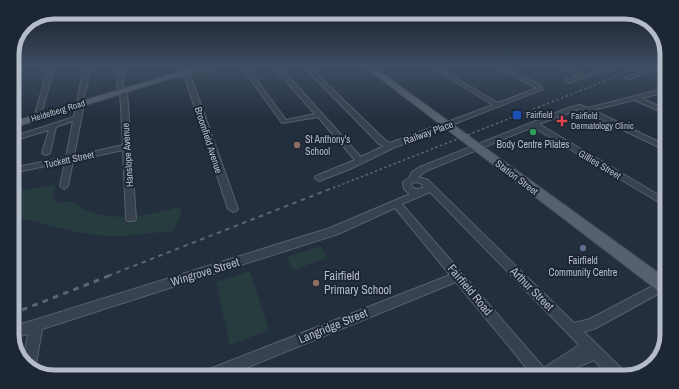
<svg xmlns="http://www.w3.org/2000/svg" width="679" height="389" viewBox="0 0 679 389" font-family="'Archivo Narrow',sans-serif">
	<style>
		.green { fill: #263c3f }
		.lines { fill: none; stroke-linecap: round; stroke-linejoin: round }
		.minor-casing { stroke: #565f6c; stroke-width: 2 }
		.major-casing { stroke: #414a57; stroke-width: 2 }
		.minor { fill: #38414e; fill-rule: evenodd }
		.major { fill: #56606e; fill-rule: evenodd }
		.rail-far2 { stroke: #5a6575; stroke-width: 1.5; stroke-dasharray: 2.5 2.5; stroke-linecap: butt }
		.rail-far1 { stroke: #5a6575; stroke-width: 2; stroke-dasharray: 4.5 4.5; stroke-linecap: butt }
		.rail { stroke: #5a6575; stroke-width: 3; stroke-dasharray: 5.5 5.5; stroke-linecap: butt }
		.transit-dot { fill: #1a4fb4; stroke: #1d2633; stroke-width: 1.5 }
		.health-dot { fill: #e0444e; stroke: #1d2633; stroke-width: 1.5 }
		.leisure-dot { fill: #2e9e5b; stroke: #1d2633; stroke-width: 1.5 }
		.education-dot { fill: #8d6e63; stroke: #1d2633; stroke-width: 1.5 }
		.service-dot { fill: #5c6f8a; stroke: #1d2633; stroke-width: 1.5 }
		.labels { text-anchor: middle; stroke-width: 4; stroke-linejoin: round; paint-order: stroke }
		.far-street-label { font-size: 9px; fill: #b4bcc9; stroke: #1d2633 }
		.far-poi-label { font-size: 9px; fill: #b4bcc9; stroke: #1d2633; text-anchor: start }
		.street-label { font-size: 10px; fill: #b4bcc9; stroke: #1d2633 }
		.poi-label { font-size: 10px; fill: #b4bcc9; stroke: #1d2633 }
		.near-street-label { font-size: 12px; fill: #b4bcc9; stroke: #1d2633 }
		.near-poi-label { font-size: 12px; fill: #b4bcc9; stroke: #1d2633; text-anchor: start }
		.rim { fill: none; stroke: #b4bcc9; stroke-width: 5 }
	</style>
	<rect width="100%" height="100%" fill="#242f3e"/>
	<path class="green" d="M 215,66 L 219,74 L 192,78 L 190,73 Z
		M 18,172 L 14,188 L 28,190 L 56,184 L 53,199 L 58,203 L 72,201 C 77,204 82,209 87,211 C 117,222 150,215 180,207 L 181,216 L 173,231 L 110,237 L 72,231 L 12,216 L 12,173 Z
		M 320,246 L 327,258 L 293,270 L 287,257 Z
		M 250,271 L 269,330 L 230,345 L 216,282 Z"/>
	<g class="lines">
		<defs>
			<path id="minor" d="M 46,66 L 50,66 L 50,68 L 53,72 L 40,118 L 37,120 L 34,118 L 47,72 L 44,68 Z
				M 84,66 L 89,66 L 87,87 L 83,99 L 84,104 L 74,156 L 123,145 L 120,91 L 117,88 L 118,66 L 124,66 L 123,87 L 127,91 L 136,219 L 134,221 L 128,221 L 126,219 L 123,150 L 73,161 L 68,186 L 64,189 L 60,186 L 65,162 L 12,173 L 12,168 L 66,157 L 73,121 L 56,127 L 50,153 L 46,155 L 42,153 L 49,130 L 12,141 L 12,137 L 74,117 C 78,100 81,83 84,66 Z
				M 177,66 L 181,66 L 184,72 L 191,77 L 238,209 L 236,211 L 233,212 L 228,209 L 185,78 L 180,74 Z
				M 241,66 L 246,66 L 286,120 L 315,114 L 273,66 L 279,66 L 361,157 L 384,146 L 379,144 L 303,66 L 308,66 L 385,140 L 390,143 L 493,105 L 430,66 L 435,66 L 498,103 L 537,88 L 494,66 L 500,66 L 540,85 L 543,89 L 393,148 L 350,169 L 319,181 L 315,178 L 316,176 L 355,160 L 318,117 L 282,123 Z
				M 557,66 C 567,66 574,73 583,74 C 593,75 607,65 620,66 L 568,83 L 565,81 L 566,80 L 578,76 Z
				M 656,66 L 663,66 L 630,79 L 625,78 Z
				M 667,88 L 667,92 L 641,98 L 667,110 L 667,114 L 634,100 L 593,110 L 667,146 L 667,151 L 579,109 L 539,124 L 667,200 L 667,207 L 533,127 L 426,171 L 418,177 L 428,180 L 574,323 L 590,319 L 662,281 L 667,280 L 667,289 L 596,328 L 584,332 L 625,372 L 627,377 L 610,377 L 594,360 L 568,371 L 565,370 L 555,377 L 534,377 L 456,282 L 224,377 L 200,377 L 202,372 L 207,370 L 450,275 L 395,208 L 338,234 L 42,329 L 36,364 L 32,370 L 24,356 L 28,334 L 12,338 L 12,327 L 330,228 L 410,194 L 404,189 L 403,182 L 408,179 L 413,171 L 420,167 L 571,107 L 580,105 L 588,108 ZM 416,182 L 422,184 L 423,188 L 416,189 L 412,187 L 411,183 ZM 430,192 L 579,345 L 544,368 L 402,204 Z"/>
			<path id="major" d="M 199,66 L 210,66 L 12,128 L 12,122 Z
				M 364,66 L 372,66 L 667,279 L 667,294 L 661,293 Z"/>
		</defs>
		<use href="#minor" class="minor-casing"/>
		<use href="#major" class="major-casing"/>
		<use href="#minor" class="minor"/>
		<use href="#major" class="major"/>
		<path class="rail-far2" d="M 333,188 L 643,66"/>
		<path class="rail-far1" d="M 108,276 L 335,187"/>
		<path class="rail" d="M 12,314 L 111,275"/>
	</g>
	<linearGradient id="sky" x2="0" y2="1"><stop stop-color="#141a22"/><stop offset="0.55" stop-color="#3f4d63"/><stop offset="1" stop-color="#3f4d63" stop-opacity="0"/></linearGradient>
	<rect width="679" height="120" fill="url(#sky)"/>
	<rect class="transit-dot" x="512" y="110" width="10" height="10" rx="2"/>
	<path class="health-dot" d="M560 115h4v4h4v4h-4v4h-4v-4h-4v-4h4z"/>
	<circle class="leisure-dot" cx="533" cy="132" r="4"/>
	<g class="education-dot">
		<circle cx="297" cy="145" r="4"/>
		<circle cx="316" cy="283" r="4"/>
	</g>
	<circle class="service-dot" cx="583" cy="248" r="4"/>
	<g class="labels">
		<g class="far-street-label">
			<text transform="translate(58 111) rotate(-17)" y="3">Heidelberg Road</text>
		</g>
		<g class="far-poi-label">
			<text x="526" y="118">Fairfield</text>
			<text x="571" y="119">Fairfield<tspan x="571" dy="10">Dermatology Clinic</tspan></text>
		</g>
		<g class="street-label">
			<text transform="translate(428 132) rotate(-20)" y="4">Railway Place</text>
			<text transform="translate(209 140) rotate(72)" y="4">Broomfield Avenue</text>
			<text transform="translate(127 155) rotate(-94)" y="4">Hanslope Avenue</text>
			<text transform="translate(69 159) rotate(-12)" y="4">Tuckett Street</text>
			<text transform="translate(600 164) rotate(31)" y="4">Gillies Street</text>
			<text transform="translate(517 177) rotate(37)" y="4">Station Street</text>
		</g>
		<g class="poi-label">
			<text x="305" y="143" text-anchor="start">St Anthony's<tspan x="305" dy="12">School</tspan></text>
			<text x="533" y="148">Body Centre Pilates</text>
			<text x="583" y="264">Fairfield<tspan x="583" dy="12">Community Centre</tspan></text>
		</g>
		<g class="near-street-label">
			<text transform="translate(205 272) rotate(-17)" y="4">Wingrove Street</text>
			<text transform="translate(532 289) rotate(45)" y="4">Arthur Street</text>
			<text transform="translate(470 290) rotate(50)" y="4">Fairfield Road</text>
			<text transform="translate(333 326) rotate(-22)" y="4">Langridge Street</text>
		</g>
		<g class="near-poi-label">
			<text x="324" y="280">Fairfield<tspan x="324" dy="14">Primary School</tspan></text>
		</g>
	</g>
	<path d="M0 0H679V389H0ZM54 19H625A35 35 0 0 1 660 54V335A35 35 0 0 1 625 370H54A35 35 0 0 1 19 335V54A35 35 0 0 1 54 19Z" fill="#1d2633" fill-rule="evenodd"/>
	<path class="rim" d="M54 19H625A35 35 0 0 1 660 54V335A35 35 0 0 1 625 370H54A35 35 0 0 1 19 335V54A35 35 0 0 1 54 19Z"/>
</svg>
